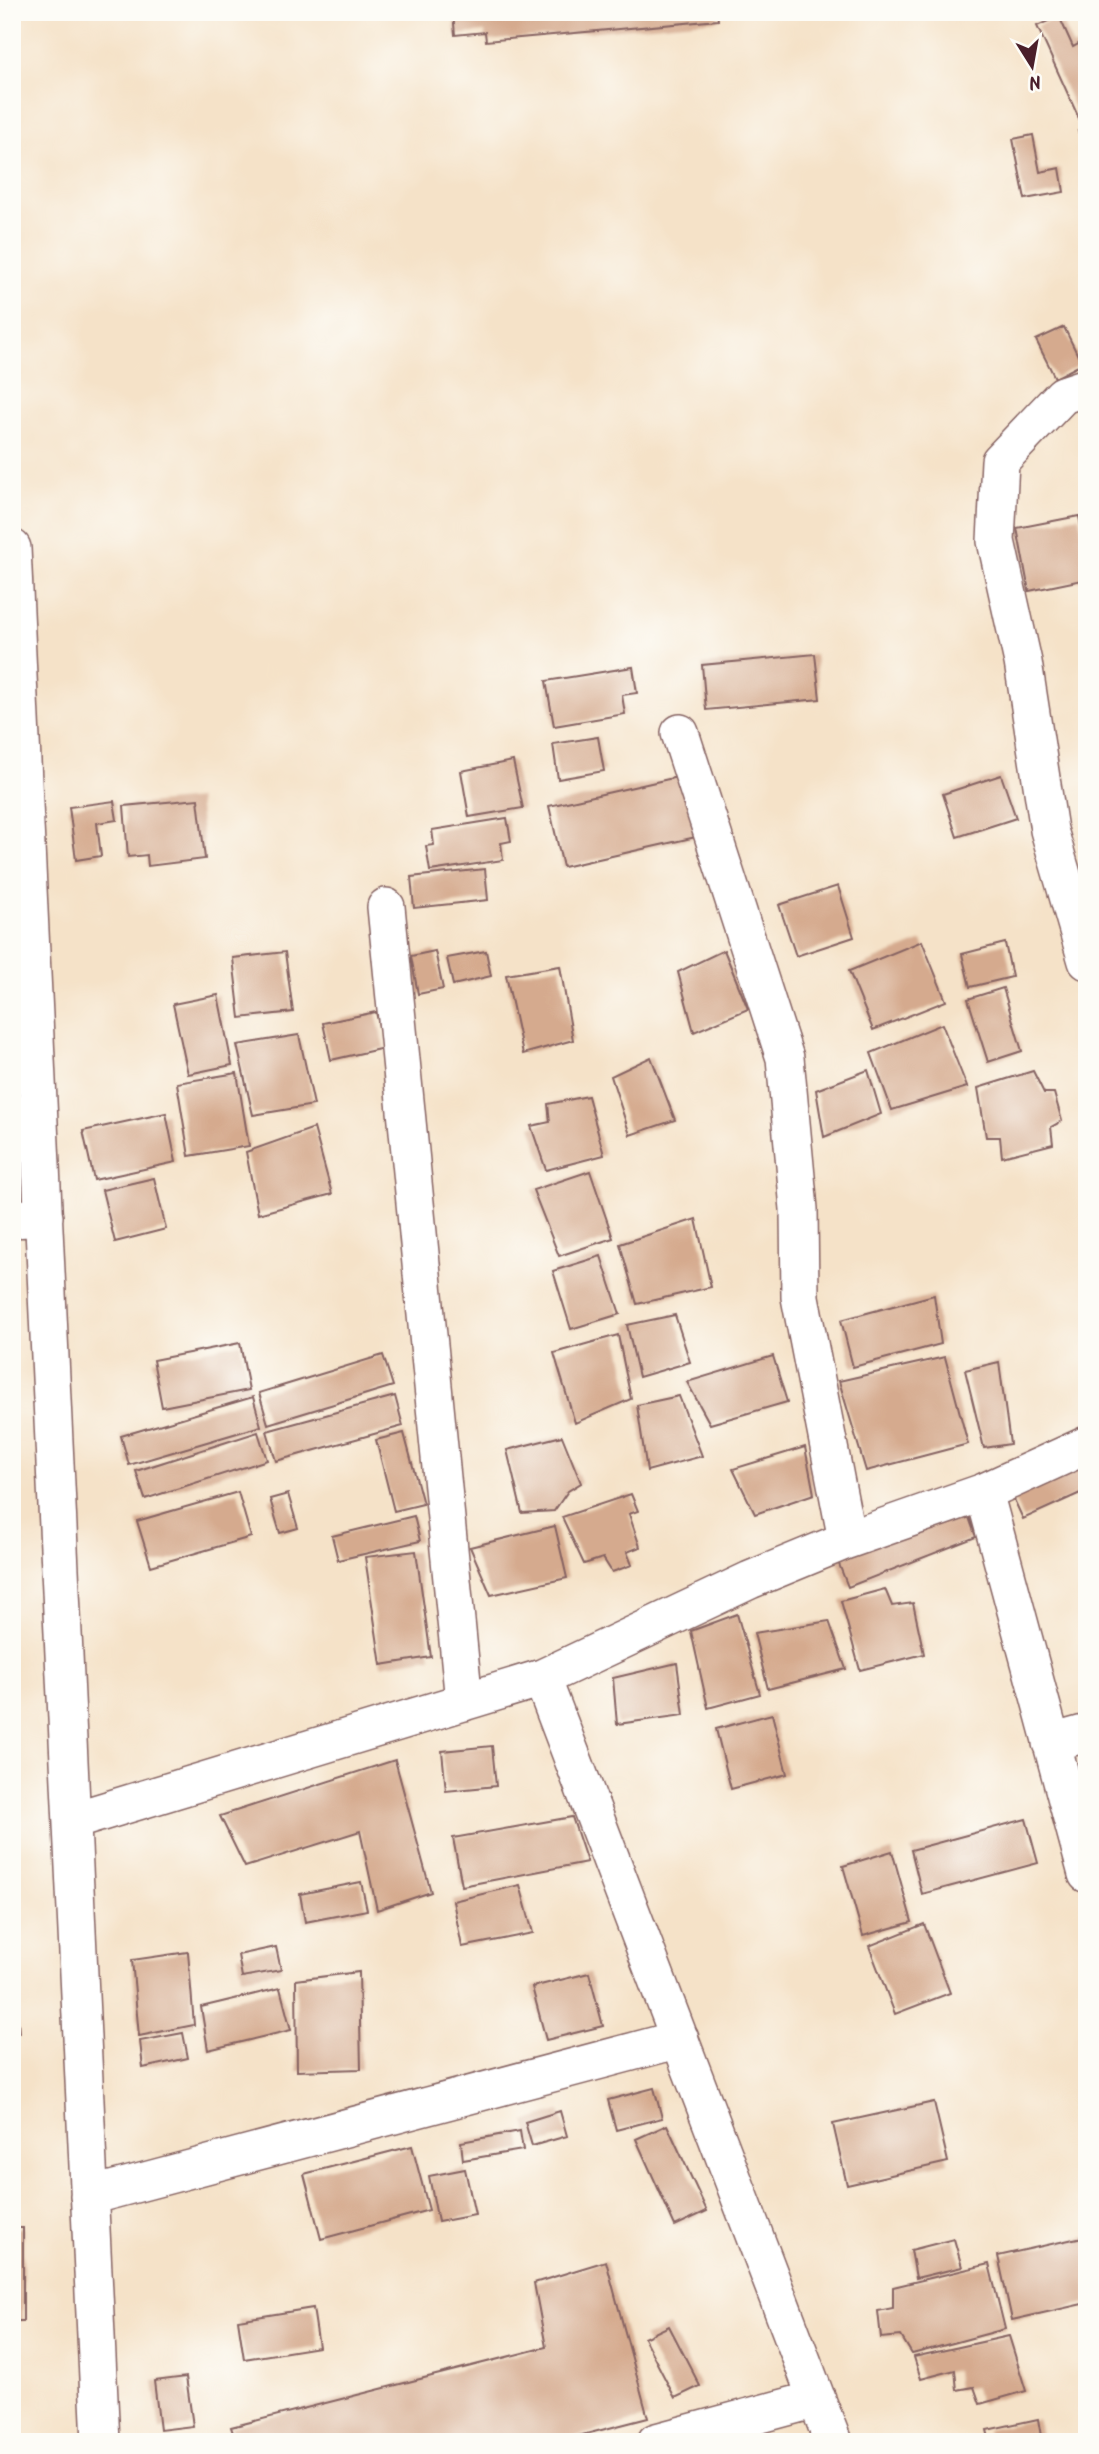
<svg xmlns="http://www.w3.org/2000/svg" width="1099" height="2454" viewBox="0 0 1099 2454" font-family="Kalam,sans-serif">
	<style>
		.building { fill: #d5aa8e }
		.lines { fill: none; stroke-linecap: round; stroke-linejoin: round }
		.minor-casing { stroke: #866362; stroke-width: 40 }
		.minor { stroke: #fff; stroke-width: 37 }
	</style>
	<rect width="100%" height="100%" fill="#fdfcf7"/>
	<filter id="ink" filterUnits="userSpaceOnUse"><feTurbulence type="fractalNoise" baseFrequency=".0143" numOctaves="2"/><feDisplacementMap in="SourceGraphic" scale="14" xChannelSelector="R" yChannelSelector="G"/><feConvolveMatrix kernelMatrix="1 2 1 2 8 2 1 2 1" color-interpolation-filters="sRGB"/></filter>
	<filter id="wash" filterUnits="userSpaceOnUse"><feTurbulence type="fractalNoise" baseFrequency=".00686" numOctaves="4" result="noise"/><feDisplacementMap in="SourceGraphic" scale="28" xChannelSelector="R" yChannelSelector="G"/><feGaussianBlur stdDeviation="1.57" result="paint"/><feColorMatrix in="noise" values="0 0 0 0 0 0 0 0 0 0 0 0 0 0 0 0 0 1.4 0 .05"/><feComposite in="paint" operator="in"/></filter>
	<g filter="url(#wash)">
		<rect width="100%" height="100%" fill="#f5e2c8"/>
		<g id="blocks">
			<path class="building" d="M 453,12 L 717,12 L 718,20 L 486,41 L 485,32 L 455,35 Z
				M 1059,16 L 1073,47 L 1082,42 L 1087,52 L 1087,120 L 1081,123 L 1037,26 Z
				M 1087,128 L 1087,150 L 1078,131 Z
				M 1033,135 L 1040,172 L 1060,168 L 1064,192 L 1025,199 L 1013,139 Z
				M 1064,327 L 1082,364 L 1055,378 L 1036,340 Z
				M 1079,516 L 1087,556 L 1087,579 L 1029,591 L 1017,528 Z
				M 815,654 L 820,699 L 706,710 L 702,665 Z
				M 633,667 L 637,693 L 622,695 L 625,714 L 554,726 L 546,681 Z
				M 598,737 L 604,771 L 558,779 L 553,744 Z
				M 513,761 L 523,808 L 469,817 L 461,771 Z
				M 1001,775 L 1016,818 L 957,837 L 943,794 Z
				M 682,776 L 696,837 L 563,867 L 549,806 Z
				M 198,799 L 205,859 L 148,866 L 147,855 L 128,857 L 124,806 Z
				M 114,801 L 117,820 L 97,823 L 101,856 L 76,860 L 69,807 Z
				M 507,818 L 511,841 L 501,843 L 503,860 L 430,871 L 426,846 L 434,845 L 432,830 Z
				M 485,869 L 488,900 L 414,908 L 411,877 Z
				M 838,886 L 854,937 L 796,956 L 779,905 Z
				M 922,941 L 946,1001 L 873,1030 L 849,971 Z
				M 1005,943 L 1012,977 L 970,987 L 962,954 Z
				M 724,950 L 748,1009 L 694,1032 L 678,972 Z
				M 435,951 L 443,989 L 418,994 L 411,956 Z
				M 486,951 L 491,976 L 453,985 L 447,958 Z
				M 285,952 L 293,1012 L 240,1018 L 233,958 Z
				M 560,966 L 573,1040 L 523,1054 L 506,975 Z
				M 1003,988 L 1022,1051 L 988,1062 L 968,999 Z
				M 218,995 L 232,1065 L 188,1074 L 173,1004 Z
				M 376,1012 L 384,1048 L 331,1060 L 323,1023 Z
				M 942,1024 L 967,1087 L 892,1110 L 871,1053 Z
				M 299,1035 L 314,1105 L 253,1115 L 237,1045 Z
				M 651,1057 L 675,1120 L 630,1135 L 611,1076 Z
				M 868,1070 L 881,1114 L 824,1137 L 816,1090 Z
				M 1033,1071 L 1044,1093 L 1054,1093 L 1062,1121 L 1051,1127 L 1053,1144 L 1002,1157 L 1000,1137 L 986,1137 L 978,1088 Z
				M 237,1073 L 249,1146 L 189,1156 L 177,1083 Z
				M 588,1096 L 604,1155 L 546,1170 L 531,1126 L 550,1122 L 548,1104 Z
				M 166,1113 L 176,1162 L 94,1180 L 83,1131 Z
				M 314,1128 L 332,1194 L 258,1214 L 246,1152 Z
				M 590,1171 L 613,1238 L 559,1256 L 533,1190 Z
				M 154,1178 L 166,1229 L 115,1242 L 102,1190 Z
				M 696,1219 L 711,1287 L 637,1304 L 620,1244 Z
				M 601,1256 L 620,1314 L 571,1329 L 553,1271 Z
				M 934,1295 L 941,1344 L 853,1367 L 841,1320 Z
				M 675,1315 L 690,1362 L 639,1377 L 627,1325 Z
				M 618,1335 L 631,1399 L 575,1423 L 554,1353 Z
				M 240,1343 L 249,1390 L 162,1407 L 153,1360 Z
				M 383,1355 L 393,1386 L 268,1424 L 259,1393 Z
				M 773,1356 L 787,1402 L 710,1424 L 687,1382 Z
				M 945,1357 L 968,1444 L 866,1471 L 839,1381 Z
				M 999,1362 L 1010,1444 L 984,1448 L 965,1370 Z
				M 395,1396 L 403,1426 L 276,1461 L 267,1431 Z
				M 679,1396 L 702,1456 L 647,1471 L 637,1405 Z
				M 253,1397 L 261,1426 L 129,1465 L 121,1436 Z
				M 258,1432 L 267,1460 L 145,1499 L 136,1471 Z
				M 404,1433 L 423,1504 L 394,1511 L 376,1440 Z
				M 562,1436 L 581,1483 L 568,1491 L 554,1511 L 522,1513 L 507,1450 Z
				M 805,1447 L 814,1494 L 755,1514 L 733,1469 Z
				M 1087,1458 L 1087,1490 L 1023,1519 L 1011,1493 Z
				M 238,1492 L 251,1537 L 151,1566 L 137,1521 Z
				M 288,1494 L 298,1528 L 280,1533 L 270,1499 Z
				M 631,1494 L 638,1511 L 629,1514 L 640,1547 L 627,1552 L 632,1565 L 612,1572 L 603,1558 L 584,1564 L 562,1517 Z
				M 966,1509 L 976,1537 L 848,1587 L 837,1559 Z
				M 414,1516 L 420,1541 L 338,1560 L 332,1536 Z
				M 555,1526 L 567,1578 L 491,1595 L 470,1547 Z
				M 416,1551 L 431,1657 L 381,1665 L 365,1557 Z
				M 885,1589 L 892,1606 L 913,1603 L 924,1654 L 860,1670 L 841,1601 Z
				M 737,1614 L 760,1694 L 708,1708 L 691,1631 Z
				M 829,1621 L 846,1669 L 768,1689 L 754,1633 Z
				M 677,1663 L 684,1715 L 617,1724 L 613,1678 Z
				M 772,1714 L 787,1774 L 731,1789 L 716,1729 Z
				M 492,1746 L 496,1786 L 446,1791 L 442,1751 Z
				M 395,1760 L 431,1892 L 377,1910 L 360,1831 L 245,1867 L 220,1816 Z
				M 572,1817 L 587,1862 L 462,1886 L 453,1838 Z
				M 1026,1819 L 1038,1863 L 922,1894 L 911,1850 Z
				M 892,1851 L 912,1922 L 863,1936 L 843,1866 Z
				M 361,1882 L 367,1910 L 305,1922 L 300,1894 Z
				M 520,1885 L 533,1933 L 462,1947 L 453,1901 Z
				M 924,1924 L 950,1993 L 895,2014 L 869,1946 Z
				M 276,1947 L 281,1970 L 242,1977 L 238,1955 Z
				M 188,1952 L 194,2025 L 139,2036 L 132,1960 Z
				M 359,1972 L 361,2069 L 297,2071 L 296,1980 Z
				M 589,1973 L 603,2026 L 546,2040 L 532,1987 Z
				M 12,1980 L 14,1980 L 19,2033 L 12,2034 Z
				M 280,1988 L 291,2030 L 208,2050 L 201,2007 Z
				M 183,2033 L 188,2058 L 143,2068 L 140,2041 Z
				M 12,2042 L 14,2042 L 17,2069 L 12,2070 Z
				M 654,2088 L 662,2118 L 616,2130 L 608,2100 Z
				M 934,2102 L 948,2162 L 847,2185 L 833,2124 Z
				M 560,2111 L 567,2136 L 532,2146 L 525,2122 Z
				M 667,2125 L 707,2211 L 675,2226 L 636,2139 Z
				M 520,2131 L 523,2150 L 463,2160 L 461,2142 Z
				M 412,2146 L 429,2210 L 321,2239 L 304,2174 Z
				M 465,2169 L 475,2215 L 438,2222 L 429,2176 Z
				M 12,2228 L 23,2228 L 23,2321 L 12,2321 Z
				M 1087,2236 L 1087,2303 L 1012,2320 L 998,2256 Z
				M 954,2239 L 962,2267 L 916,2278 L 911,2250 Z
				M 606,2261 L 648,2418 L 555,2442 L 236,2442 L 231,2427 L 546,2347 L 534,2283 Z
				M 989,2264 L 1005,2329 L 912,2354 L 901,2336 L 881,2338 L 878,2311 L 893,2308 L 893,2287 Z
				M 313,2308 L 319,2347 L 244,2359 L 238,2320 Z
				M 669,2326 L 700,2386 L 675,2398 L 644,2338 Z
				M 1009,2336 L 1026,2391 L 980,2404 L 974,2387 L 957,2390 L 955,2370 L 921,2379 L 914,2357 Z
				M 186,2377 L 193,2426 L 160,2430 L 154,2381 Z
				M 1038,2419 L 1042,2442 L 990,2442 L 987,2430 Z"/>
		</g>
	</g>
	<g filter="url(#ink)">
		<use href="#blocks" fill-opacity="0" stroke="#866362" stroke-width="2"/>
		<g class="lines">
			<defs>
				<path id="minor" d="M 1087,387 L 1063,395 L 1000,461 L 996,541 L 1023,662 L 1049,830 L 1087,961
					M 12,548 L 101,2442
					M 680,733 L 785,1058 L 799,1209 L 800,1297 L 847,1540
					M 386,907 L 464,1702
					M 12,1219 L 44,1217
					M 984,1492 L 1087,1874
					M 542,1678 L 833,2442
					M 1051,1743 L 1087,1733
					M 72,1821 L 542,1678 L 750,1580 L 847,1540 L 984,1492 L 1087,1445
					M 89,2196 L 680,2039
					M 656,2442 L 817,2399"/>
			</defs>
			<use href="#minor" class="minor-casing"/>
			<use href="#minor" class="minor"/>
		</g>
	</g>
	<rect width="1099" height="2454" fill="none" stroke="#fdfcf7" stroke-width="42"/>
	<g transform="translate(1032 66) rotate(169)" stroke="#fdfcf7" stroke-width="5" paint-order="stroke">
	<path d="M0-5L12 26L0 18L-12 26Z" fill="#4a1f2b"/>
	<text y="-10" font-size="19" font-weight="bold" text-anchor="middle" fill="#4a1f2b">N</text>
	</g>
</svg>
